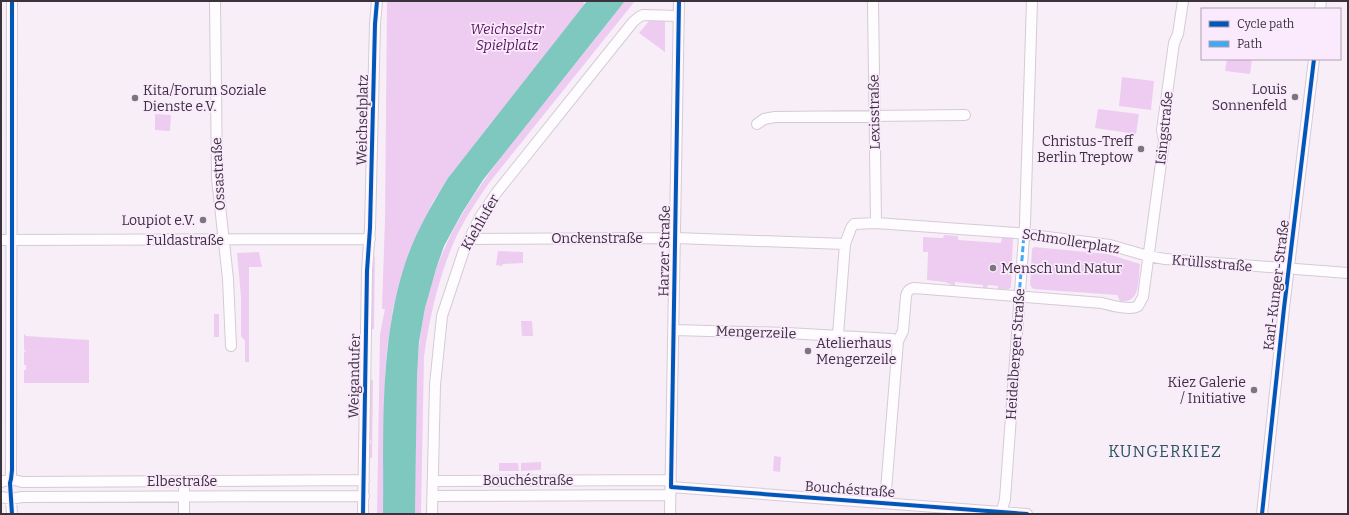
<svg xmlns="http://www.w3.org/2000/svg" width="1349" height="515" viewBox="0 0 1349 515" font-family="Bitter,serif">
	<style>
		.green { fill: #eeccf2 }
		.water { fill: #7ec8bf }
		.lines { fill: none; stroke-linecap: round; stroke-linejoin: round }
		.minor-casing { stroke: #d4cbd5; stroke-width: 12 }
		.minor { stroke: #fefcfe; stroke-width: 10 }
		.quiet { stroke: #3fa9f5; stroke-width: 3; stroke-dasharray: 6 3; stroke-linecap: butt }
		.cycleway-casing { stroke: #fbe9fd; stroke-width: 6 }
		.cycleway { stroke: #0057b8; stroke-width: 4 }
		.poi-dot { fill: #7c747e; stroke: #fbe9fd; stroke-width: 1.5 }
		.labels { text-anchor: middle; stroke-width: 3.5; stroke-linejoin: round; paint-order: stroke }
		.park-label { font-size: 14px; font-style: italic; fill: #56155f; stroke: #fbe9fd }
		.poi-label { font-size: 14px; fill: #3a323c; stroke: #fbe9fd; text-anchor: end }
		.street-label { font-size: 14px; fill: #3a323c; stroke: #fbe9fd }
		.quarter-label { font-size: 16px; letter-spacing: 1px; fill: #255c53; stroke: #fbe9fd }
	</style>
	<rect width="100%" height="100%" fill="#f8eef8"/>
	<path class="green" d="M 387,1 L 582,1 L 585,4 L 448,178 L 433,202 L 410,251 L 393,309 L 387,350 L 385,375 L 383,514 L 377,514 L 380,334 L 385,309 L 382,309 L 385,219 Z
		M 625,1 L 635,1 L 489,183 C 476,202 462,223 453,244 C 438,280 429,319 424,357 L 421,514 L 415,514 C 415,483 416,452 416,420 C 416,383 417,346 425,309 C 441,230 486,176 535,114 C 565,77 595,39 625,1 Z
		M 649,21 L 665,21 L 665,52 L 639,33 Z
		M 1227,59 L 1252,59 L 1250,74 L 1225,71 Z
		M 1122,77 L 1154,81 L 1151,110 L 1119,106 Z
		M 1098,109 L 1139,114 L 1136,134 L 1095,128 Z
		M 155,114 L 171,115 L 170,131 L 155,130 Z
		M 944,235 L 958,236 L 958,240 L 1001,243 L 1002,237 L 1013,238 L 1011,287 L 1009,289 L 998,289 L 998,286 L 988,285 L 987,291 L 983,291 L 983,285 L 955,282 L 955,286 L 945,282 L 927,280 L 928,252 L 923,252 L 923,237 L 943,238 Z
		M 1034,247 L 1108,254 L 1140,264 C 1138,280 1141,304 1120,301 L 1117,295 L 1033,289 L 1030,285 L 1032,249 Z
		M 498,251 L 523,252 L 523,263 L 503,264 L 502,266 L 496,265 Z
		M 259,252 L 262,267 L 249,267 L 249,362 L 245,362 L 245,341 L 241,336 L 241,297 L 237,253 Z
		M 375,254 L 374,329 L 371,329 L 372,272 Z
		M 214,314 L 219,314 L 219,337 L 214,337 Z
		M 521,321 L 532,321 L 533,336 L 522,336 Z
		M 24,334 L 26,336 L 89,340 L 89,383 L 24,383 L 24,370 L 26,370 L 26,365 L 24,365 L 24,352 L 26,351 L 24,350 Z
		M 370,380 L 373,380 L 372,458 L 369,458 L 369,444 L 371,444 L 371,440 L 369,440 Z
		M 774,456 L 781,457 L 780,472 L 773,471 Z
		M 541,462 L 541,470 L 521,471 L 521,463 Z
		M 499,463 L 518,463 L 519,471 L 499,471 Z"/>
	<path class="water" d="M 587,1 L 625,1 L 483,180 L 462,213 L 444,246 L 436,269 L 425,308 L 419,342 L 417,376 L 415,514 L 383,514 C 384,432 379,346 404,267 C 414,235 431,206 448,178 Z"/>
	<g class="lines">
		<defs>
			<path id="minor" d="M 215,1 L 217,178 L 228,279 L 231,346
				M 873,1 L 876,223
				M 1320,9 L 1321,1
				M 757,124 L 764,119 L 775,117 L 965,115
				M 469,239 L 675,238 L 845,244
				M 1,240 L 370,239
				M 673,330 L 787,333 L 892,339 L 898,341
				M 838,335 L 845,244 L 851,228 L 854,224 L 876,223 L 1016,233 L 1110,245 L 1148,256 L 1165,259 L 1348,273
				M 11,479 L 12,1
				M 433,481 L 671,480
				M 1,482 L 11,479 L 22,482 L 364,480
				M 671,487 L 1027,514
				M 184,490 L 184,514
				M 433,496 L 670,495
				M 1,497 L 11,499 L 22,497 L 364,496
				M 11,499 L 12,514
				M 885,503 L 898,341 L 903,331 L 906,296 C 907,291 909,289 914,288 L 1102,303 C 1110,305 1131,311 1138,306 C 1140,303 1141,300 1143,297 L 1164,141 L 1162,130 L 1174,43 L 1178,34 L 1183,1
				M 363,514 L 367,271 L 370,228 L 375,24 L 377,1
				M 432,514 L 435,385 L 442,316 L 464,250 L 480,217 L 497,192 L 633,22 L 639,17 L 643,15 L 678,16
				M 670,514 L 679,1
				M 1001,514 L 1005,499 L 1025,223 L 1032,1
				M 1262,514 L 1284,308 L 1314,59"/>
		</defs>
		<use href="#minor" class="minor-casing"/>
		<use href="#minor" class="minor"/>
		<path class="quiet" d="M 1019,297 L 1024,234"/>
		<defs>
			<path id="cycleway" d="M 679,1 L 671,487 L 1027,514
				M 12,514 L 10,483 L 11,479 L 12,470 L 12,1
				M 363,514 L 367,271 L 370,228 L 375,24 L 377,1
				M 1262,514 L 1284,308 L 1314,59"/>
		</defs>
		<use href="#cycleway" class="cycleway-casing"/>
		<use href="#cycleway" class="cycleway"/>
	</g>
	<g class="poi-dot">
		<circle cx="1295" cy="97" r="4"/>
		<circle cx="135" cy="98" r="4"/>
		<circle cx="1141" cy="149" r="4"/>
		<circle cx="203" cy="220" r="4"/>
		<circle cx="993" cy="268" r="4"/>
		<circle cx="808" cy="351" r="4"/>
		<circle cx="1254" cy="390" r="4"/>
	</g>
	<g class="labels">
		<g class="park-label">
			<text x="507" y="34">Weichselstr<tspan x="507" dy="16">Spielplatz</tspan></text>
		</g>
		<g class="poi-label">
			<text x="1287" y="94">Louis<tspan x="1287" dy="16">Sonnenfeld</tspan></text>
			<text x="143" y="95" text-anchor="start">Kita/Forum Soziale<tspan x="143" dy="16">Dienste e.V.</tspan></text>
			<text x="1133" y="146">Christus-Treff<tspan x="1133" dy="16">Berlin Treptow</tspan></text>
			<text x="195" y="225">Loupiot e.V.</text>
			<text x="1001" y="273" text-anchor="start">Mensch und Natur</text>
			<text x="816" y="348" text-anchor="start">Atelierhaus<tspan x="816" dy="16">Mengerzeile</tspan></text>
			<text x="1246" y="387">Kiez Galerie<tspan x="1246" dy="16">/ Initiative</tspan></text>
		</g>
		<g class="street-label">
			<text transform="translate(874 112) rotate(-91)" y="5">Lexisstraße</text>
			<text transform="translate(362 120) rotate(-89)" y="5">Weichselplatz</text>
			<text transform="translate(1164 128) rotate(-84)" y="5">Isingstraße</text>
			<text transform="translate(218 174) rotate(-93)" y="5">Ossastraße</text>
			<text transform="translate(480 222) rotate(-60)" y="5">Kiehlufer</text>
			<text x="597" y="243">Onckenstraße</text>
			<text x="185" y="245">Fuldastraße</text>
			<text transform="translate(1071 241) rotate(9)" y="5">Schmollerplatz</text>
			<text transform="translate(664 251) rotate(-89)" y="5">Harzer Straße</text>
			<text transform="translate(1212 263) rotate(5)" y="5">Krüllsstraße</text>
			<text transform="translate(1276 285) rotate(-83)" y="5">Karl-Kunger-Straße</text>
			<text transform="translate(756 332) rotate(2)" y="5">Mengerzeile</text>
			<text transform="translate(1015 354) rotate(-86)" y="5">Heidelberger Straße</text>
			<text transform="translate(354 376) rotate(-89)" y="5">Weigandufer</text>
			<text x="528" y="485">Bouchéstraße</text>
			<text x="182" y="486">Elbestraße</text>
			<text transform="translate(850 489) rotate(4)" y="5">Bouchéstraße</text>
		</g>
		<g class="quarter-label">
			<text x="1165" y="457">KUNGERKIEZ</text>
		</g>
	</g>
	<rect width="1349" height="515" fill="none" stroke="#3a323c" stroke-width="4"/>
	<rect x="1201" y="8" width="140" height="52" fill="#fbe9fd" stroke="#aea0b0"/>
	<rect x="1209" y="21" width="20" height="6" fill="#0057b8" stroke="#aea0b0"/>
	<text x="1237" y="28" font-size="12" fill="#3a323c">Cycle path</text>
	<rect x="1209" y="41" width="20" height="6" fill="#3fa9f5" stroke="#aea0b0"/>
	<text x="1237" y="48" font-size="12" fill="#3a323c">Path</text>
</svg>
